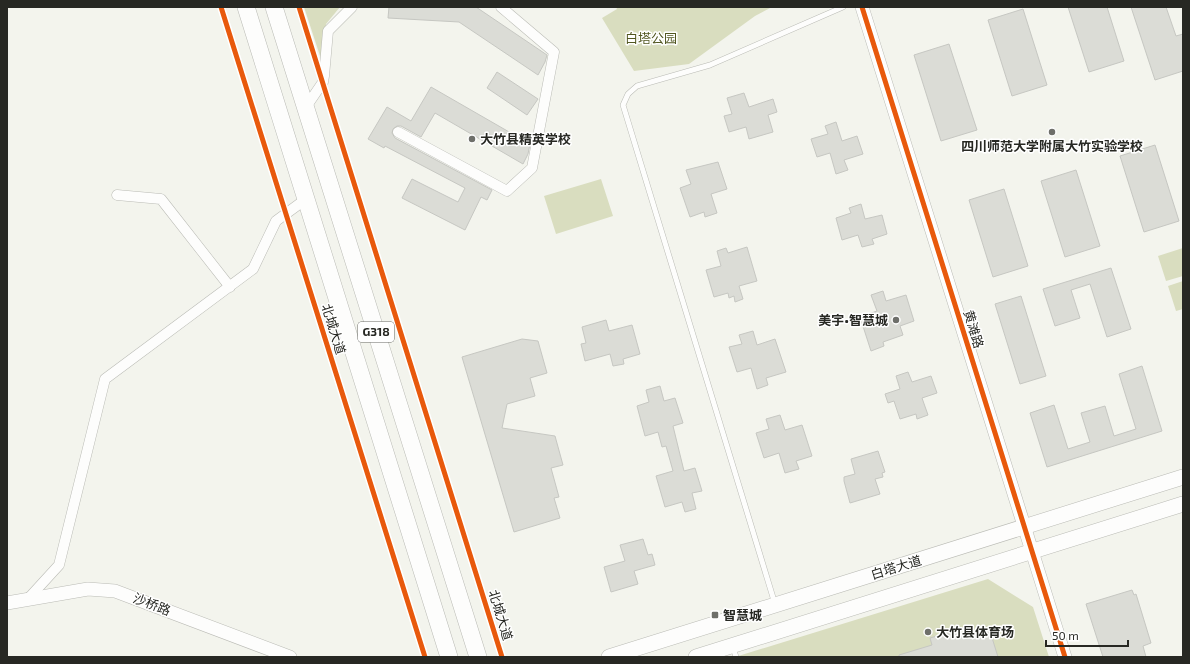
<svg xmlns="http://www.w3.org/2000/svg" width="1190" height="664" viewBox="0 0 1190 664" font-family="'Exo 2','Noto Sans SC',sans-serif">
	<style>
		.green { fill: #d9ddbf }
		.building { fill: #dbdcd6; stroke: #c6c7c2 }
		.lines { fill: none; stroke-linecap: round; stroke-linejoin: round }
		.service-casing { stroke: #babbb5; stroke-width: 6 }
		.minor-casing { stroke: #babbb5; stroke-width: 11 }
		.tertiary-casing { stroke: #babbb5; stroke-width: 14 }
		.secondary-casing { stroke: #babbb5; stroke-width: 16 }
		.trunk-casing { stroke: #babbb5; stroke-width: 18 }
		.service { stroke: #fdfdfc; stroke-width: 5 }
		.minor { stroke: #fdfdfc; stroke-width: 10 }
		.tertiary { stroke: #fdfdfc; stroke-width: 13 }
		.secondary { stroke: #fdfdfc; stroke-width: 15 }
		.trunk { stroke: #fdfdfc; stroke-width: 17 }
		.cycleway-casing { stroke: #fff; stroke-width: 8 }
		.cycleway { stroke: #e8590c; stroke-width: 5 }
		.poi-dot { fill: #6e6f6a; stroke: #fff; stroke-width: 1.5 }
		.labels { text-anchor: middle; stroke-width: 3; stroke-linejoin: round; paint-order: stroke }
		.shield { fill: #fff; stroke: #686865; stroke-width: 1 }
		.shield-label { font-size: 12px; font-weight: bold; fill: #272823 }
		.park-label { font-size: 13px; fill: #515620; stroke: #fff }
		.poi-label { font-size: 13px; font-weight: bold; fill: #272823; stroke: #fff; text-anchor: start }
		.street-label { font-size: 13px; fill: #272823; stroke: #fff }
	</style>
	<rect width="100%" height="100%" fill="#f3f4ed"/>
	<path class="green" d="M 304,7 L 340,7 L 326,24 L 322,62 Z
		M 616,7 L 772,7 L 755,16 L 689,64 L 634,71 L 602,18 L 617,9 Z
		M 601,179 L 613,216 L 556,234 L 544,196 Z
		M 1183,248 L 1183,276 L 1166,281 L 1158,256 Z
		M 1183,281 L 1183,309 L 1176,311 L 1168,286 Z
		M 988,579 L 1033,607 L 1049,657 L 735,657 Z"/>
	<path class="building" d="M 389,7 L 476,7 L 547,55 L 545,62 L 538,75 L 459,22 L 388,18 Z
		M 1068,7 L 1107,7 L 1124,61 L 1089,72 Z
		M 1131,7 L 1166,7 L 1176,36 L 1183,34 L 1183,71 L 1155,80 Z
		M 1023,9 L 1047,85 L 1012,96 L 988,20 Z
		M 949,44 L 977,130 L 941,141 L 914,55 Z
		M 497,72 L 538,99 L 527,115 L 487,88 Z
		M 431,87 L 530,144 L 528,154 L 523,164 L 435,113 L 421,137 L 401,126 L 397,126 L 393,129 L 392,133 L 395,138 L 492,190 L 487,200 L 481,197 L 465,230 L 402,198 L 412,179 L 458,202 L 465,188 L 385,146 L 384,148 L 368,139 L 387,107 L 411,121 Z
		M 744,93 L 749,107 L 773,99 L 777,112 L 768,115 L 773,132 L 749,139 L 746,127 L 729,132 L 724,116 L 732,114 L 727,98 Z
		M 836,122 L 842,141 L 857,136 L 863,154 L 844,160 L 848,170 L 836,174 L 830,153 L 817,157 L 811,139 L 828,134 L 825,126 Z
		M 1155,145 L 1179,221 L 1144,232 L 1120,156 Z
		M 718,162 L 727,189 L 711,194 L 717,213 L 705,217 L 704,212 L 690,217 L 680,188 L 691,184 L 686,170 Z
		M 1076,170 L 1100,246 L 1065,257 L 1041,181 Z
		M 1004,189 L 1028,266 L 993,277 L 969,200 Z
		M 861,204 L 865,219 L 882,215 L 887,234 L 872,239 L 874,244 L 862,247 L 858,235 L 842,240 L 836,218 L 851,213 L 849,208 Z
		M 747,247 L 757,281 L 739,286 L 743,299 L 735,302 L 734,296 L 729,298 L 728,293 L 714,297 L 706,270 L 721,266 L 717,251 L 726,248 L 728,253 Z
		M 1111,268 L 1131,329 L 1107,337 L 1090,284 L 1071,290 L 1080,318 L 1055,326 L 1043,289 Z
		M 883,291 L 886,301 L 906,295 L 914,321 L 900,326 L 903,335 L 883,342 L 884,346 L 871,351 L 860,317 L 877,311 L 871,295 Z
		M 1021,296 L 1046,376 L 1020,384 L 995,304 Z
		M 606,320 L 609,331 L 632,325 L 640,354 L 623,359 L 624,364 L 613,366 L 610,354 L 585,361 L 581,344 L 586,343 L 582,327 Z
		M 753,331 L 757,345 L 775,339 L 786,372 L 766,378 L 768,385 L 757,389 L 751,368 L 737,372 L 729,347 L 742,344 L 739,335 Z
		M 522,339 L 538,341 L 547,373 L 530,378 L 535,396 L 507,404 L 502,428 L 555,436 L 563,465 L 551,468 L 559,497 L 554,498 L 560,518 L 514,532 L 462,357 Z
		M 1142,366 L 1162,431 L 1047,467 L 1030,413 L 1054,405 L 1068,449 L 1090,442 L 1081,413 L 1105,406 L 1114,436 L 1136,429 L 1119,374 Z
		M 908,372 L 912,382 L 931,376 L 937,393 L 922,398 L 928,415 L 917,419 L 916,414 L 900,419 L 894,401 L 888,403 L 885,394 L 900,389 L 896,376 Z
		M 660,386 L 664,401 L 675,398 L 683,423 L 673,426 L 684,471 L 695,468 L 702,491 L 692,493 L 696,509 L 685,512 L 682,502 L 665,507 L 656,476 L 673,471 L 666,446 L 662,447 L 658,432 L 645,436 L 637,406 L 649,402 L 646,390 Z
		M 780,415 L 785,430 L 802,425 L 812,456 L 796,461 L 799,469 L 785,473 L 779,453 L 764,458 L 756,433 L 769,429 L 766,419 Z
		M 878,451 L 885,472 L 882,473 L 883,477 L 875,479 L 880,494 L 850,503 L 844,481 L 844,477 L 855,474 L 851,459 Z
		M 643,539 L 648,555 L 652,554 L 655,565 L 634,571 L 638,584 L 611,592 L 604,567 L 625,561 L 620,545 Z
		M 1132,590 L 1134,595 L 1136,594 L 1151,643 L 1143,646 L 1146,657 L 1103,657 L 1086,604 Z
		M 987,627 L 987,629 L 989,628 L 998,657 L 899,657 L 899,655 L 932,645 L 930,638 L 958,630 L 962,635 Z"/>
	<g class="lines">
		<defs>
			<path id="service" d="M 775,604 L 623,105 L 628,94 L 637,86 L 710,65 L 843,7
				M 733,647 L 736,657"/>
			<path id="minor" d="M 306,107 L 323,82 L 324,76 L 328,31 L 352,7
				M 398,132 L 507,191 L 532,168 L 554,52 L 501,7
				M 117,195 L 161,199 L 230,287
				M 27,600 L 59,565 L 105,379 L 253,269 L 276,221 L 306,199"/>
			<path id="tertiary" d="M 862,7 L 1065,657
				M 7,603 L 88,589 L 115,591 L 290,657"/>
			<path id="secondary" d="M 609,657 L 1183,477
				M 696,657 L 1183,504"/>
			<path id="trunk" d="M 246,7 L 449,657
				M 274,7 L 478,657"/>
		</defs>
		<use href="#service" class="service-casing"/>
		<use href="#minor" class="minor-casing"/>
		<use href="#tertiary" class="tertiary-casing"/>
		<use href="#secondary" class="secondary-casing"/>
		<use href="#trunk" class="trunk-casing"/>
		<use href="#service" class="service"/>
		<use href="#minor" class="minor"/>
		<use href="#tertiary" class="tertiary"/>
		<use href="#secondary" class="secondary"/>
		<use href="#trunk" class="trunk"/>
		<defs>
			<path id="cycleway" d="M 221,7 L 425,657
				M 299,7 L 502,657
				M 862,7 L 1065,657"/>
		</defs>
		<use href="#cycleway" class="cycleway-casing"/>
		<use href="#cycleway" class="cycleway"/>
	</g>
	<g class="poi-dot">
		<circle cx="1052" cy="132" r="4"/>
		<circle cx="472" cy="139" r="4"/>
		<circle cx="896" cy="320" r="4"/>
		<rect x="711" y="611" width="8" height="8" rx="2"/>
		<circle cx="928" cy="632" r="4"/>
	</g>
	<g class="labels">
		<rect class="shield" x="358" y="322" width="36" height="20" rx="3"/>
		<g class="shield-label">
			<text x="376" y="336">G318</text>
		</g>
		<g class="park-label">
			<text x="651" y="43">白塔公园</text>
		</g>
		<g class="poi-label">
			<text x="480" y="144">大竹县精英学校</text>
			<text x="1052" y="151" text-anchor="middle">四川师范大学附属大竹实验学校</text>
			<text x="888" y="325" text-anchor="end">美宇•智慧城</text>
			<text x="723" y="620">智慧城</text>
			<text x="936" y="637">大竹县体育场</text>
		</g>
		<g class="street-label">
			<text transform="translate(334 329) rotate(73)" y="5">北城大道</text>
			<text transform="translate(974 329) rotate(73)" y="5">黄滩路</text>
			<text transform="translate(896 567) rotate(-17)" y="5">白塔大道</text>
			<text transform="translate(152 604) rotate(21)" y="5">沙桥路</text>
			<text transform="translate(501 615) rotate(73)" y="5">北城大道</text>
		</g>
	</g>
	<rect width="1190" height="664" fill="none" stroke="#272823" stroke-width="16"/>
	<path d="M1046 640v6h82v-6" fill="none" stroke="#272823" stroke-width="2"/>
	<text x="1052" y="640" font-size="12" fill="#272823" stroke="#ffffff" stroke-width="3" paint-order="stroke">50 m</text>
</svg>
